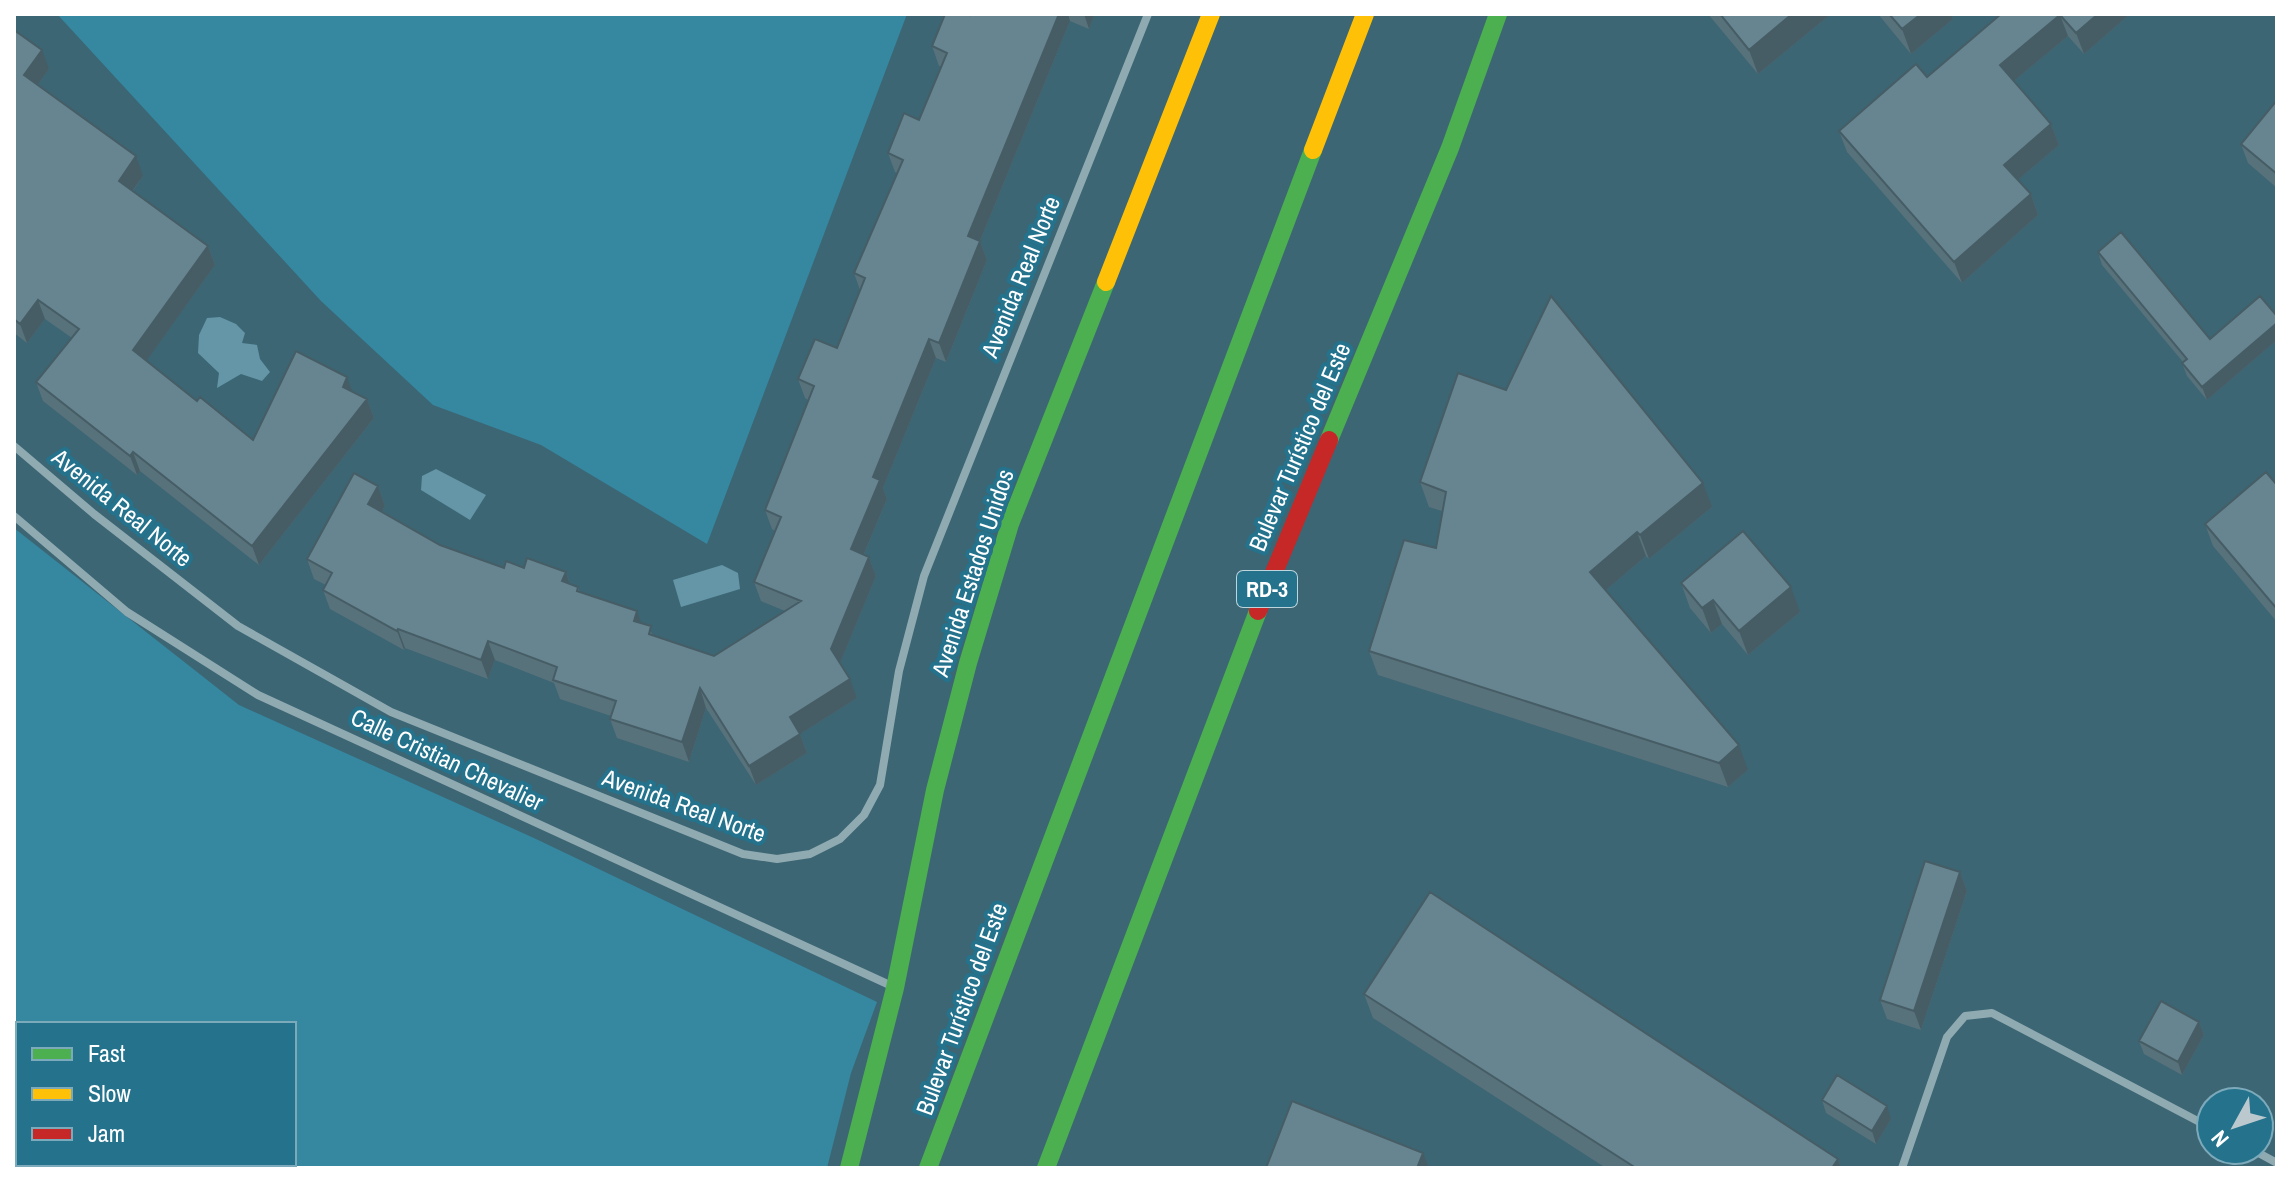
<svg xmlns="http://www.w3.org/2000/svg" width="2291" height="1182" viewBox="0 0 2291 1182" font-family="'Archivo Narrow',sans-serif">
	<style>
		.green { fill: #3687a0; fill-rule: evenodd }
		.water { fill: #6496a7 }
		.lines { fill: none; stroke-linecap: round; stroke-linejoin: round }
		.street { stroke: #90aab1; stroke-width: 8 }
		.fast { stroke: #4caf50; stroke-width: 18 }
		.slow { stroke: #ffc107; stroke-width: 18 }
		.jam { stroke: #c62828; stroke-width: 18 }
		.wall { fill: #58727c }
		.shaded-wall { fill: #475d65 }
		.building { fill: #668590; stroke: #475d65; stroke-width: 2 }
		.labels { text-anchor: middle; stroke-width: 8; stroke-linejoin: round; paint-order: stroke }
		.shield { fill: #24728c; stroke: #bdd5dc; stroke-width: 2 }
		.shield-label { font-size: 22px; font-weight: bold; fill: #fff }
		.street-label { font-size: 24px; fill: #fff; stroke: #24728c }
	</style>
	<rect width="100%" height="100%" fill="#3c6674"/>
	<path class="green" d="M 57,14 L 907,14 L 707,544 L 541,445 L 433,405 L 321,301 Z
		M 14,528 L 239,705 L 536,839 L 877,1002 L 851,1073 L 827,1168 L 14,1168 ZM 18,1024 L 294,1024 L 294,1164 L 18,1164 Z"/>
	<path class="water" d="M 220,317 L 236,324 L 245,333 L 242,343 L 257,345 L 260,359 L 270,372 L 262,381 L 241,374 L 217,388 L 219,373 L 198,353 L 199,335 L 207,318 Z
		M 436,469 L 486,495 L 470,520 L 421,490 L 422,476 Z
		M 722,565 L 738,573 L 740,589 L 681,607 L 673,580 Z"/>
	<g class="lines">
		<path class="street" d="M 14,446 L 94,514 L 238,626 L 391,712 L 743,854 L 777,859 L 810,854 L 840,839 L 864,815 L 880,785 L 899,671 L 924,576 L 1148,14
			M 14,516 L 127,612 L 258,695 L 894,987
			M 2253,1150 L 2277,1163
			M 1902,1168 L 1947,1037 L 1965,1016 L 1992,1013 L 2211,1128"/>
		<path class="fast" d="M 1329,440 L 1450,148 L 1498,14
			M 849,1168 L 895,988 L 935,790 L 968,663 L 1010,524 L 1106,282
			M 928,1168 L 1313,150
			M 1046,1168 L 1258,611"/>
		<path class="slow" d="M 1313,150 L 1365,14
			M 1106,282 L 1211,14"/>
		<path class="jam" d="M 1258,611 L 1329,440"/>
	</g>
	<path class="wall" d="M 971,14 L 1095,14 L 1089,29 L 1070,21 L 980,241 L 987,260 L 946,362 L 936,358 L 883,488 L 887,499 L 864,554 L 869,557 L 876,576 L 840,663 L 857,698 L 800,734 L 807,753 L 756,785 L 706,708 L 689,762 L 617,738 L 610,719 L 611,716 L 560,699 L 554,683 L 495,660 L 488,679 L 405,648 L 404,650 L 330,609 L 323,590 L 326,585 L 314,579 L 307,559 L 378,486 L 385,506 L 382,511 L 440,545 L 504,568 L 524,568 L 566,572 L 570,584 L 578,587 L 580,592 L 641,623 L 655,636 L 714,656 L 785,611 L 761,601 L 754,582 L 775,531 L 772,529 L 765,510 L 808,400 L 805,398 L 798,379 L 837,348 L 860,290 L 854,273 L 897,173 L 895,172 L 888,153 L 919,120 L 941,66 L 939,66 L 932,46 Z
		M 1708,14 L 1831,14 L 1758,74 Z
		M 1878,14 L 1951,14 L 1953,19 L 1911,54 Z
		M 2001,14 L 2130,14 L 2084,54 L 2068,36 L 2014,81 L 2051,124 L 2059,145 L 2018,180 L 2031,194 L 2038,215 L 1962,283 L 1847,152 L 1839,131 L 1927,77 Z
		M 14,30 L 49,69 L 38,84 L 143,176 L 133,191 L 208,246 L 215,265 L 146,361 L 197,401 L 253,440 L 353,391 L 367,399 L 374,418 L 259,565 L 140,471 L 137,475 L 43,401 L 36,382 L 72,338 L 45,319 L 27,343 L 14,333 Z
		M 2277,100 L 2277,188 L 2248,163 L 2241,144 Z
		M 2098,252 L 2210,339 L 2277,316 L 2277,340 L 2207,400 L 2187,376 L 2182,363 L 2183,362 L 2102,265 Z
		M 1420,482 L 1712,507 L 1649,559 L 1646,556 L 1606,590 L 1748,770 L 1728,787 L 1378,675 L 1369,651 L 1436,548 L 1442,511 L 1429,507 Z
		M 2277,485 L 2277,622 L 2213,546 L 2205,524 Z
		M 1681,583 L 1800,612 L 1748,655 L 1722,624 L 1711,633 L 1690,608 Z
		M 1960,872 L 1967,891 L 1921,1030 L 1887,1019 L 1880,1000 Z
		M 1364,994 L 1838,1159 L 1841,1168 L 1606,1168 L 1373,1018 Z
		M 2199,1022 L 2204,1035 L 2182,1075 L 2144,1054 L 2139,1041 Z
		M 1822,1100 L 1891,1119 L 1876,1144 L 1826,1113 Z"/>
	<path class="shaded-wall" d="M 1059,14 L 1068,14 L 1070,21 L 980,241 L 987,260 L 946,362 L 939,343 L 968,236 Z
		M 1084,14 L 1095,14 L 1089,29 Z
		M 1792,14 L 1831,14 L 1758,74 L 1749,50 Z
		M 1921,14 L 1951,14 L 1953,19 L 1911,54 L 1902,29 Z
		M 2098,14 L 2130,14 L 2084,54 L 2076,33 Z
		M 2060,15 L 2068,36 L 2008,86 L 2000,65 Z
		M 42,50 L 49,69 L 31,94 L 24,75 Z
		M 2051,124 L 2059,145 L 2011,186 L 2004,165 Z
		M 136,156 L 143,176 L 126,200 L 119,181 Z
		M 2031,194 L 2038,215 L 1962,283 L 1954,262 Z
		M 208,246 L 215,265 L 140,370 L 133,350 Z
		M 38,300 L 45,319 L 27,343 L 20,324 Z
		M 2277,323 L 2277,340 L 2207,400 L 2202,387 Z
		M 929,339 L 936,358 L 883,488 L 887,499 L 858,568 L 851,549 L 873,477 Z
		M 347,377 L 354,396 L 343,387 Z
		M 367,399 L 374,418 L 259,565 L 252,546 Z
		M 133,452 L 140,471 L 137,475 L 130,456 Z
		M 1703,483 L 1712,507 L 1649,559 L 1640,535 Z
		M 378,486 L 385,506 L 375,523 L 368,504 Z
		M 1637,532 L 1646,556 L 1599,596 L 1590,572 Z
		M 869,557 L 876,576 L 838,668 L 831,649 Z
		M 566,572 L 572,591 L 562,581 Z
		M 1791,587 L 1800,612 L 1748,655 L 1739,631 Z
		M 1713,600 L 1722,624 L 1711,633 L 1702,608 Z
		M 637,611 L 644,630 L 634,621 Z
		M 398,629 L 405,648 L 404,650 L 397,631 Z
		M 488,641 L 495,660 L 488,679 L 481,660 Z
		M 850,679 L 857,698 L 797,736 L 790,717 Z
		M 700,688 L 706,708 L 689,762 L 682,742 Z
		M 800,734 L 807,753 L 756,785 L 749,766 Z
		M 1739,745 L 1748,770 L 1728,787 L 1719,763 Z
		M 1960,872 L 1967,891 L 1921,1030 L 1914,1011 Z
		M 2199,1022 L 2204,1035 L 2182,1075 L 2178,1062 Z
		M 1887,1106 L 1891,1119 L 1876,1144 L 1872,1131 Z
		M 1423,1153 L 1429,1168 L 1417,1168 Z
		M 1838,1159 L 1841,1168 L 1832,1168 Z"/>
	<path class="building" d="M 945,14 L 967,14 L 970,15 L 971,14 L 1059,14 L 968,236 L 980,241 L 939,343 L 929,339 L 873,477 L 880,480 L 851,549 L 869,557 L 831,649 L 850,679 L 790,717 L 800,734 L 749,766 L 700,688 L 682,742 L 610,719 L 616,701 L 553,680 L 557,667 L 488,641 L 481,660 L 398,629 L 397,631 L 323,590 L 332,573 L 307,559 L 354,473 L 378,486 L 368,504 L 440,545 L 504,568 L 506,561 L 524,568 L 527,558 L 566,572 L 562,581 L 578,587 L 577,591 L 637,611 L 634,621 L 651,626 L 649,634 L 714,656 L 801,601 L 754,582 L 781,517 L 765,510 L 814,386 L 798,379 L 815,339 L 837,348 L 865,278 L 854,273 L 903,160 L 888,153 L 904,113 L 919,120 L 947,53 L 932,46 Z
		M 1720,14 L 1792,14 L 1749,50 Z
		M 1889,14 L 1921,14 L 1902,29 Z
		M 2001,14 L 2098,14 L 2076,33 L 2060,15 L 2000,65 L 2051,124 L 2004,165 L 2031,194 L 1954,262 L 1839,131 L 1916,64 L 1927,77 Z
		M 14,30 L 42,50 L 24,75 L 136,156 L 119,181 L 208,246 L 133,350 L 197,401 L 200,397 L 253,440 L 296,351 L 347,377 L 343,387 L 367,399 L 252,546 L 133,452 L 130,456 L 36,382 L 79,329 L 38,300 L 20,324 L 14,319 Z
		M 2277,100 L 2277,174 L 2241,144 Z
		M 2121,232 L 2210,339 L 2260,296 L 2277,316 L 2277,323 L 2202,387 L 2182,363 L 2187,359 L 2098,252 Z
		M 1551,296 L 1703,483 L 1640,535 L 1637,532 L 1590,572 L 1739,745 L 1719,763 L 1369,651 L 1404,540 L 1436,548 L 1446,492 L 1420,482 L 1458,373 L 1506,390 Z
		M 2266,472 L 2277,485 L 2277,609 L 2205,524 Z
		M 1743,531 L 1791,587 L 1739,631 L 1713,600 L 1702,608 L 1681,583 Z
		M 1925,861 L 1960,872 L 1914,1011 L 1880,1000 Z
		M 1430,892 L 1838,1159 L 1832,1168 L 1636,1168 L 1364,994 Z
		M 2161,1001 L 2199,1022 L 2178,1062 L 2139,1041 Z
		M 1837,1075 L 1887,1106 L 1872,1131 L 1822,1100 Z
		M 1292,1101 L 1423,1153 L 1417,1168 L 1266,1168 Z"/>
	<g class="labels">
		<rect class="shield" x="1237" y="571" width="60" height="36" rx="6"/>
		<g class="shield-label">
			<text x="1267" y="597">RD-3</text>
		</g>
		<g class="street-label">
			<text transform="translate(1021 277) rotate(-68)" y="8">Avenida Real Norte</text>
			<text transform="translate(1300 447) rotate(-67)" y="8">Bulevar Turístico del Este</text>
			<text transform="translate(122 508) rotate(39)" y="8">Avenida Real Norte</text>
			<text transform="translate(973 573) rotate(-72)" y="8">Avenida Estados Unidos</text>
			<text transform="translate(447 760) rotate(25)" y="8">Calle Cristian Chevalier</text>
			<text transform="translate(684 806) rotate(20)" y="8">Avenida Real Norte</text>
			<text transform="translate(962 1009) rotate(-70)" y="8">Bulevar Turístico del Este</text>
		</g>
	</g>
	<rect width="2291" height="1182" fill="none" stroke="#ffffff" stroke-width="32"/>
	<rect x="16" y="1022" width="280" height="144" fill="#24728c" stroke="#7caaba" stroke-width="2"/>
	<rect x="32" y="1048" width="40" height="12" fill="#4caf50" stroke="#7caaba" stroke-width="2"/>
	<text x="88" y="1062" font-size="24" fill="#ffffff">Fast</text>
	<rect x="32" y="1088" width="40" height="12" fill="#ffc107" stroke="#7caaba" stroke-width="2"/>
	<text x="88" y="1102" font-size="24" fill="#ffffff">Slow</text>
	<rect x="32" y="1128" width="40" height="12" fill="#c62828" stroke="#7caaba" stroke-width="2"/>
	<text x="88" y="1142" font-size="24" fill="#ffffff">Jam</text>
	<g transform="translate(2235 1126) rotate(230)"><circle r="38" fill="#24728c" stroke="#7caaba" stroke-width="2"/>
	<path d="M0-6L14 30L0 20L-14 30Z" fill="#bbc9ce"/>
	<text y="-12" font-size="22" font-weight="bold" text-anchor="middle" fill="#ffffff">N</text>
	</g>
</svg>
